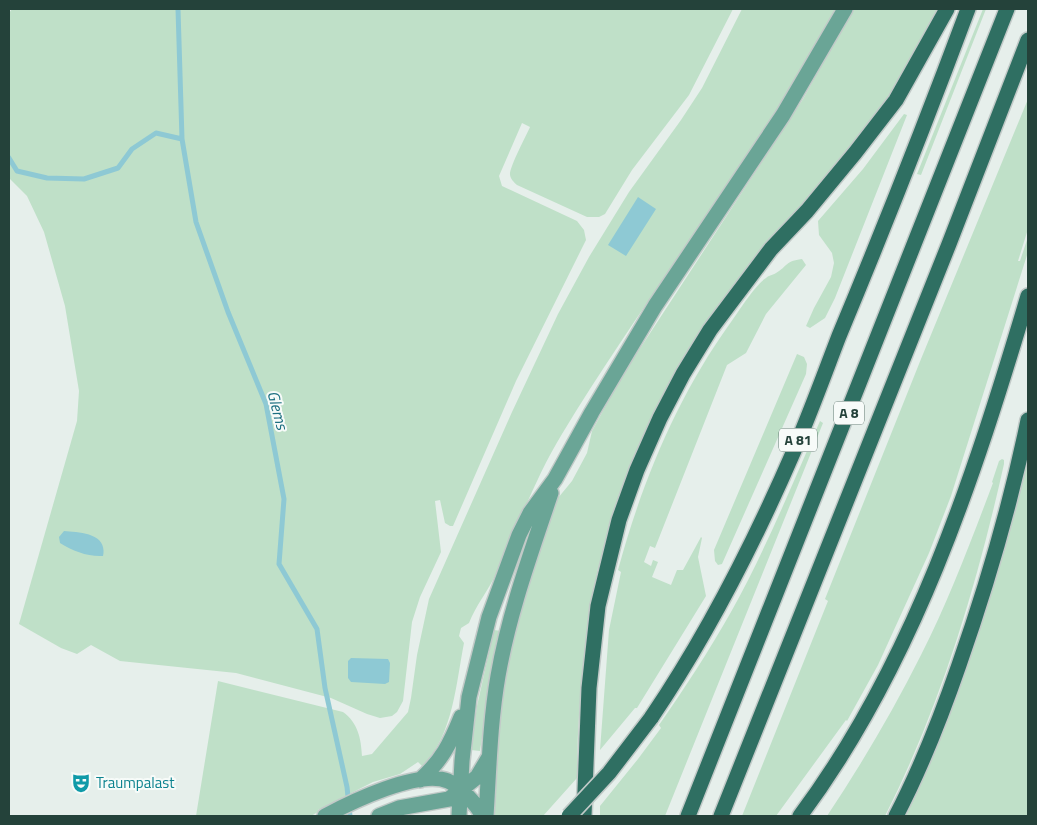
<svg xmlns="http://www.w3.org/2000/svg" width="1037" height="825" viewBox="0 0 1037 825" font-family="'Titillium Web',sans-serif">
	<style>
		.green { fill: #bfe0c8 }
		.water { fill: #8ec9d4 }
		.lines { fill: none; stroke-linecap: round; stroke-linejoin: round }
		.stream { stroke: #8ec9d4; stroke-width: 5 }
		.major-casing { stroke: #c2cac8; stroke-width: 18 }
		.highway-casing { stroke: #c2cac8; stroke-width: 18 }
		.major { stroke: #6aa596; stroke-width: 15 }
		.highway { stroke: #2f6f62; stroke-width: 15 }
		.highway-bridge-casing { stroke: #c2cac8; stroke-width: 18; stroke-linecap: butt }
		.highway-bridge { stroke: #2f6f62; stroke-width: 15 }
		.labels { text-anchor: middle; stroke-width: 4; stroke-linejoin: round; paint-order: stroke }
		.shield { fill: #f7fbf9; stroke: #637a73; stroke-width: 1 }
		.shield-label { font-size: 14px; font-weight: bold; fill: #24423a }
		.culture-label { font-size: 15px; fill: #0d838f; stroke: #f7fbf9; text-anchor: start }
		.water-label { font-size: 16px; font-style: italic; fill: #1c6f80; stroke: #f7fbf9 }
	</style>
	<rect width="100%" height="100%" fill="#e6efeb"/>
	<path class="green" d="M 12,9 L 733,9 L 689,95 L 632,170 L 605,214 L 599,217 L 587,217 L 517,185 C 514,182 511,180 510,175 C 509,168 526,136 530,127 L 522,123 L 499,176 L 502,186 L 577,221 L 584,230 L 586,240 L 516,381 L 453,526 L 450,526 L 445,523 L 440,500 L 435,501 L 441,552 L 420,597 L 412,622 L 403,701 L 397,712 L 392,716 L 380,718 L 367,714 L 331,698 L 236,673 L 120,661 L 91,645 L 77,654 L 61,648 L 19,624 L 77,421 L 79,391 L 65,306 L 44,232 L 27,196 L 9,178 L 9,13 Z
		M 742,9 L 835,9 C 756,158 649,290 562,434 C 535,478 518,527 496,574 C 488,591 476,605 469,623 L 461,628 L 459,636 L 464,643 C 456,683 453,737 422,766 L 418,762 L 400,774 L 373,782 L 318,810 L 318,812 L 311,816 L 196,816 L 218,681 L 343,712 C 358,723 361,738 362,756 L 372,754 L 408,712 L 411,698 L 417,655 L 429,599 L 512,412 L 558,314 L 589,257 L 629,192 L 681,120 L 702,88 Z
		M 853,9 L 941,9 C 915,55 889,101 856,142 C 791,221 718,294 669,384 C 637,442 618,504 601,568 L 598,568 C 585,637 577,707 577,778 L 543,816 L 491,816 L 503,679 L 512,632 L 545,526 L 558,498 L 572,481 L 587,453 L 592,431 L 622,376 L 803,99 Z
		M 983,9 L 986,9 L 921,175 L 917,174 Z
		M 1028,99 L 1028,229 L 1018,261 L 1020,261 L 1028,237 L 1028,252 L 951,496 L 929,553 L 878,665 L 847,721 L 846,720 L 776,816 L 742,816 L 828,601 L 825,599 L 921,359 Z
		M 904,114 L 907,115 L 835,298 L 825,318 L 810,328 L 806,326 L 814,308 L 831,277 L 834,263 L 832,253 L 819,235 L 818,221 L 863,169 Z
		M 802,259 L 806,265 L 766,314 L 746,353 L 727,365 L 655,548 L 650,546 L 644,562 L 651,566 L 653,560 L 658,562 L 652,577 L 671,585 L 677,570 L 683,570 L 701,537 L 702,538 L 698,557 L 706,596 L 637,708 L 635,708 L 600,750 L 609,630 L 621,572 L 618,570 C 642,482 677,397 731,322 C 738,312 756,284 766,278 C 769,275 773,275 776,273 C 788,266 785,261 802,259 Z
		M 797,354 L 804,357 L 807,364 L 806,374 L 722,564 L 718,565 L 715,561 L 714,550 Z
		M 820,421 L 823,423 L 665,816 L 600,816 L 600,806 L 638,759 L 661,728 L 659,725 C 684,689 709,651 731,612 C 765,551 792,485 820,421 Z
		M 1028,449 L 1028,816 L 906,816 C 963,698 999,576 1028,449 Z
		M 1002,459 L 1004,460 L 1004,464 C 977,585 941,705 885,816 L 827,816 C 861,765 893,711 921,655 C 949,600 971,541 993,483 L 992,482 L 999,461 Z
		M 494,630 L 501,631 L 493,666 L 480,751 L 471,750 L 477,706 Z"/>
	<path class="water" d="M 638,197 L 656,209 L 626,256 L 608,245 Z
		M 64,531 C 79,532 108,533 103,556 C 88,557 73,551 60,543 L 59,537 Z
		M 351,658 L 388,659 L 390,663 L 389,682 L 385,684 L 351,682 L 348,678 L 348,661 Z"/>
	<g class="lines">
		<path class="stream" d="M 178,9 L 182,139 L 196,222 L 228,312 L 266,404 L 284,499 L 279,564 L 317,629 L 325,688 L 347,787 L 350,816
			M 9,158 L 17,171 L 47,178 L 84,179 L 118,168 L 132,149 L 156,133 L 182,139"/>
		<defs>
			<path id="major" d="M 420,780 C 442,760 450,744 461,717
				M 325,816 C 351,802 419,769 448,781 C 461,787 476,804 483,816
				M 379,816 L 399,808 L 449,799 L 477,777 L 489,757
				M 459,816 L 462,761 L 469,697 L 489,617 L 519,535 L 530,513 L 555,479 L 592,412 L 655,306 L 783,115 L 845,9
				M 486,816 C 489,769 490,722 498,676 C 509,613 531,553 551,493"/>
			<path id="highway" d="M 651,718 C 708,634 753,545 793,453 C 810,414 824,375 839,336 C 884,228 927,119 968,9
				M 584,816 L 589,688 L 598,606 L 619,520 L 637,470 L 660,418 L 683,374 L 710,330 L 771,249 L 807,211 L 855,153 L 896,100 L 947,9
				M 688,816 L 1007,9
				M 721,816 L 949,244 L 1028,40
				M 800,816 C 914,663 974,477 1028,296
				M 896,816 C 921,768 941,717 959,665 C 987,585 1011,503 1028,420"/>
		</defs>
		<use href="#major" class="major-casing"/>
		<use href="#highway" class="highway-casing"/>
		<use href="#major" class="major"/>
		<use href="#highway" class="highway"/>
		<defs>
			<path id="highway-bridge" d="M 569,816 L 609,773 L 651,718"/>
		</defs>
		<use href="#highway-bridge" class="highway-bridge-casing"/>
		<use href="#highway-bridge" class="highway-bridge"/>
	</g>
	<defs>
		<symbol id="theatre-bare" viewBox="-9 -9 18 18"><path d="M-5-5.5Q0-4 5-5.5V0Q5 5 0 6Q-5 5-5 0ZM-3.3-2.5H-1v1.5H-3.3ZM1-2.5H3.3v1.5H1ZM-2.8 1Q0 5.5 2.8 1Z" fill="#0f9aa8" stroke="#f7fbf9" stroke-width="2.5" paint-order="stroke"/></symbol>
	</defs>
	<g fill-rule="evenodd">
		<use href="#theatre-bare" x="67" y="769" width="28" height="28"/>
	</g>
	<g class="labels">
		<g class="shield">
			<rect x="834" y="401.5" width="30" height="23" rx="4"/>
			<rect x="779" y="428.5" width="38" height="23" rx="4"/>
		</g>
		<g class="shield-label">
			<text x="849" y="418">A 8</text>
			<text x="798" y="445">A 81</text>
		</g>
		<g class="culture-label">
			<text x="96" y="788">Traumpalast</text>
		</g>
		<g class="water-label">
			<text transform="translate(278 410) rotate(75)" y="6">Glems</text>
		</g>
	</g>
	<rect width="1037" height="825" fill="none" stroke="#24423a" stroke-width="20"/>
</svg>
